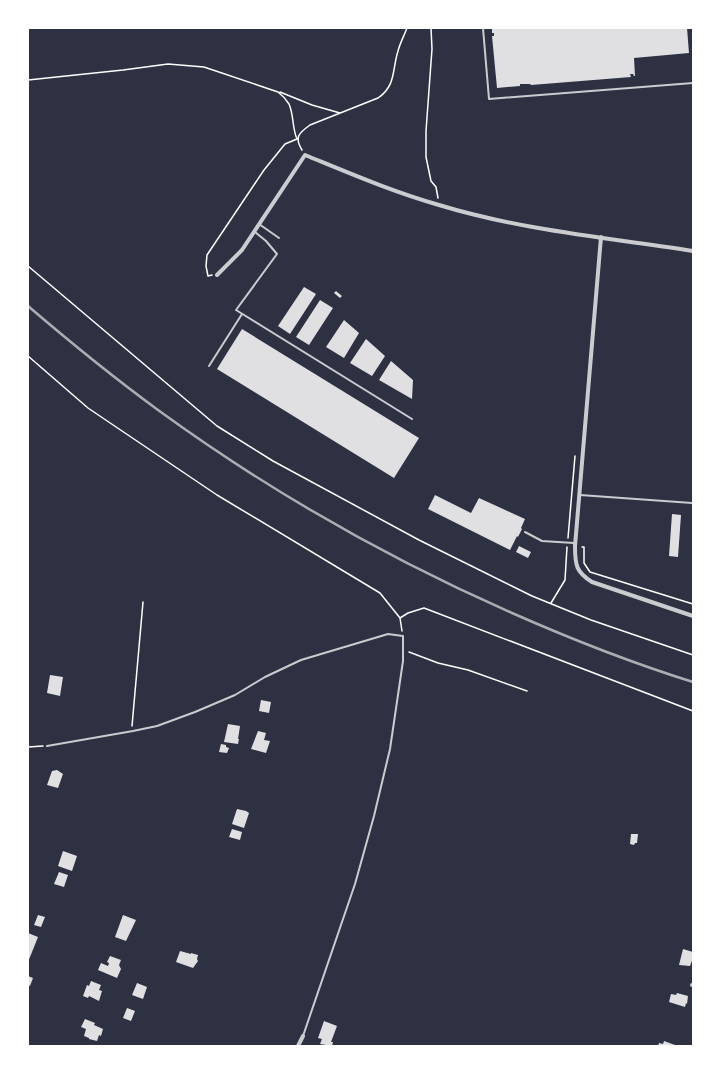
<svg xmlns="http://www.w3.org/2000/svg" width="721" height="1074" viewBox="0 0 721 1074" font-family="Quicksand,sans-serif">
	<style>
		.building { fill: #e0e0e3 }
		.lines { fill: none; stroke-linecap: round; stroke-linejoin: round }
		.path { stroke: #fff; stroke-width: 1.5 }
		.service { stroke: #caccd0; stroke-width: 2 }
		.minor { stroke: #caccd0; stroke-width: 4 }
		.rail { stroke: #abadb3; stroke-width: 2.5 }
	</style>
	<rect width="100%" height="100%" fill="#2d3142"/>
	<path class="building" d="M 492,28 L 687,28 L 689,53 L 634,58 L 635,76 L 634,76 L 633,74 L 630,74 L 631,77 L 531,85 L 530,84 L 520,84 L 520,86 L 497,88 L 492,36 L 494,36 L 494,33 L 492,33 Z
		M 304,287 L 316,294 L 290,334 L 278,326 Z
		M 336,291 L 342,296 L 340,298 L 334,293 Z
		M 320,300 L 333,308 L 309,345 L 296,337 Z
		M 344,320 L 359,333 L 344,358 L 326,347 Z
		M 242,329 L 419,438 L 394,478 L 217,369 Z
		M 366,339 L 385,356 L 372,376 L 350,363 Z
		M 391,361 L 413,380 L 412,399 L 379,380 Z
		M 435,495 L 471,513 L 479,498 L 525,519 L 521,528 L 522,529 L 518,537 L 517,536 L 510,550 L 428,509 Z
		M 672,514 L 681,515 L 678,557 L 669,556 Z
		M 519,546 L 531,552 L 528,558 L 516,552 Z
		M 50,675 L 63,677 L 60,696 L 47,693 Z
		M 261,700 L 271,702 L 269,713 L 259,711 Z
		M 228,724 L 240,726 L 238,739 L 239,739 L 238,744 L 224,742 Z
		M 258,731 L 266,733 L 264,740 L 270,741 L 266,753 L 251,749 Z
		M 221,744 L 226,745 L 226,747 L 229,748 L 227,753 L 219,752 Z
		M 57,770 L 63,774 L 58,788 L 47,785 L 52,771 Z
		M 237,809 L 246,811 L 249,813 L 244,828 L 232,824 Z
		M 232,829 L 242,832 L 240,840 L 229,837 Z
		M 631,834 L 638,834 L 637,843 L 635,843 L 634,845 L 630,844 Z
		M 63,851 L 77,856 L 72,871 L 58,866 Z
		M 59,872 L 68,875 L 64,887 L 54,884 Z
		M 38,915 L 45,917 L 41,927 L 34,925 Z
		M 123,915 L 136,920 L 126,941 L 115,937 Z
		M 28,933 L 38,937 L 28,962 Z
		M 683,949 L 693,952 L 693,958 L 690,966 L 679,965 Z
		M 180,951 L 191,954 L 191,953 L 198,955 L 197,959 L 198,961 L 193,968 L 176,962 Z
		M 110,956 L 121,960 L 119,965 L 121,969 L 117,978 L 98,970 L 101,963 L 108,966 L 109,963 L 107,962 Z
		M 28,976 L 33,978 L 30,986 L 28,985 Z
		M 91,981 L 101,985 L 99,990 L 102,991 L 99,1001 L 89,996 L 88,998 L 83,996 L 87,985 L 89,986 Z
		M 137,983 L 147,987 L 143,999 L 132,995 Z
		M 677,993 L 688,996 L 687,1004 L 686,1003 L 685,1007 L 669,1002 L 671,994 L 676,995 Z
		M 127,1008 L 135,1011 L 131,1021 L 123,1018 Z
		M 85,1019 L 95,1023 L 94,1025 L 103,1029 L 101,1036 L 99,1035 L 97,1041 L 89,1039 L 89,1038 L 84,1036 L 86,1029 L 81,1027 Z
		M 324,1021 L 337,1026 L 331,1042 L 333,1042 L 332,1046 L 320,1044 L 322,1039 L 318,1038 Z
		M 664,1041 L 675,1045 L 674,1046 L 658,1046 L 659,1043 L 663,1044 Z"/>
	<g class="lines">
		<path class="path" d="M 431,28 L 432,49 L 426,131 L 426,157 L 431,181 L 436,187 L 438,198
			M 28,80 L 123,70 L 168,64 L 204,67 L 278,92 C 282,95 286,99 289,104 C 294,115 292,128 297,139 L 285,144 L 264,170 L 207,255 L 206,266 L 208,276 L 212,275
			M 280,92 L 312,105 L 340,113
			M 302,150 C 294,137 299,133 310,125 L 378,98 C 396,86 392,70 398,51 C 400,43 404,36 407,28
			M 28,266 L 217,426 L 273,461 L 419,540 L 532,596 L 591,620 L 693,655
			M 28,356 L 88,408 L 125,433 L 217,495 L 380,593 L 400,618 L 402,631
			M 568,538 L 575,456
			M 582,547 L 584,547 L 584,563 L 590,572 L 693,604
			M 551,603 L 565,580 L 567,547
			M 400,618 L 408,613 L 424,608 L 693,711
			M 409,652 L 438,663 L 468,670 L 527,691
			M 132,726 L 143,602
			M 28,747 L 43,746"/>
		<path class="service" d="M 483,28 L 489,99 L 693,83
			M 259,224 L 279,238
			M 255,232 L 266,241 L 277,254 L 236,310 L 412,419
			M 209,366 L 242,314
			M 580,495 L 692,503
			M 525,532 L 542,541 L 574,543
			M 47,746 L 133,731 L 157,726 L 195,712 L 235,695 L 265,677 L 301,660 L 388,634 L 403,636 L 403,661 L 390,749 L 374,816 L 355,884 L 303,1036"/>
		<path class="minor" d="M 601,237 L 575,546 C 575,565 576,572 592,582 L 693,616
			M 217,275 L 242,250 L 305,155 C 349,173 393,192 439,205 C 521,230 608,238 693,251
			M 692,985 L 693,985
			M 298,1046 L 303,1036"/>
		<path class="rail" d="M 28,306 C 70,342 113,377 158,410 C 268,490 387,558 512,613 C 571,639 632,663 693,682"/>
	</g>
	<rect width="721" height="1074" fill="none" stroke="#ffffff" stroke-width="58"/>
</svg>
